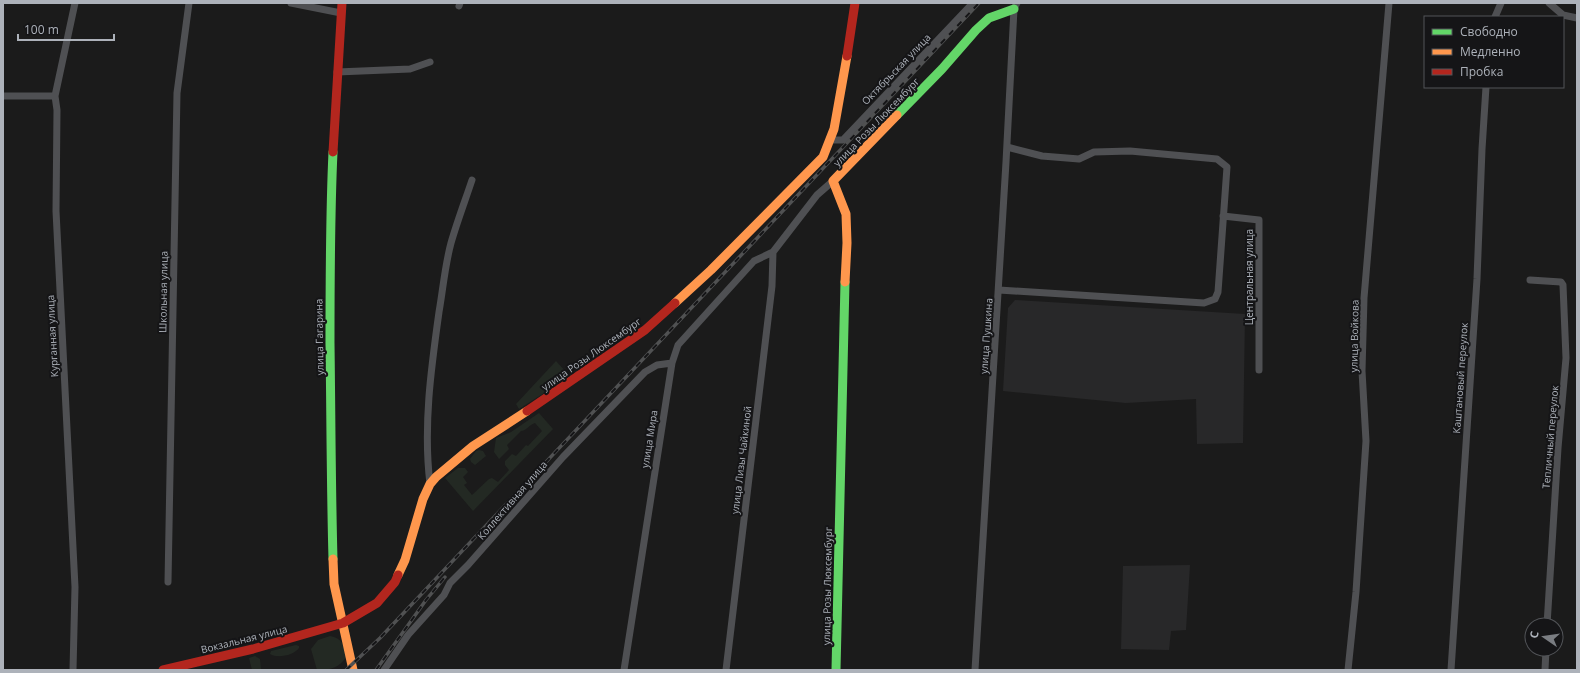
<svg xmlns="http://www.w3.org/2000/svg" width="1580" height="673" viewBox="0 0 1580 673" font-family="'Open Sans',sans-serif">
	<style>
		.built { fill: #282829 }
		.green { fill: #232923 }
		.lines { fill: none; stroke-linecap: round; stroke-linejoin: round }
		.street { stroke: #4f5053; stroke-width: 7 }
		.fast { stroke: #63d668; stroke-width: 9 }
		.slow { stroke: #ff974d; stroke-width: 9 }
		.jam { stroke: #b3261e; stroke-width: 9 }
		.rail-casing { stroke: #505152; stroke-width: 3.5 }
		.rail { stroke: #151517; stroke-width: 2; stroke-dasharray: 6; stroke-linecap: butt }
		.labels { text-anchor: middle; stroke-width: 4; stroke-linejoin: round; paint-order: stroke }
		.street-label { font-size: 10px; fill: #adb2ba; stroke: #151517 }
	</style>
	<rect width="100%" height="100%" fill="#1b1b1b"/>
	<path class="built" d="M 1015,300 L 1245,314 L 1243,443 L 1197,444 L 1196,399 L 1126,403 L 1003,391 L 1008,308 Z
		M 1190,565 L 1186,630 L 1171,631 L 1169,650 L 1121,649 L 1123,566 Z"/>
	<path class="green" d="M 556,361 L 567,373 L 566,379 L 519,409 L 516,404 Z
		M 539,413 L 553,429 L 473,511 L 445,478 L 458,468 L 465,468 L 468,472 L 463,477 L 467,483 L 464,485 L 472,495 L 489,479 L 492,478 L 498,482 L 509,470 L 505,465 L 505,461 L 512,454 L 516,456 L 526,445 L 528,446 L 542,431 L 535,423 C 530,424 526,431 521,431 L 507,445 L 509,449 L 499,459 L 494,452 L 496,438 L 511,432 Z
		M 479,450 L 483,451 L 486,456 L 475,465 L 471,462 L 470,459 L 476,451 Z
		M 330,636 C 342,638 344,645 347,656 C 339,668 331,670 317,670 L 311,649 L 318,640 Z
		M 296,645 L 299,646 L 299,648 C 294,655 278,659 270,654 L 271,651 Z
		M 255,656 L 260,659 L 261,670 L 252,670 L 249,658 Z"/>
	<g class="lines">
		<path class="street" d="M 291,3 L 341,13
			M 1549,3 L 1563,15 L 1577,18
			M 459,6 L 460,3
			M 1495,17 L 1501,3
			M 337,72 L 410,69 L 430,62
			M 3,96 L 55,96
			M 830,140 L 843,140 L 973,3
			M 1223,216 L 1259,220 L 1259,370
			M 1530,280 L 1561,282 L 1563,285 L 1566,358 L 1558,448 L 1547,625
			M 999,290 L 1204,303 L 1215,299 L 1218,292 L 1227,167 L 1217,159 L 1130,151 L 1094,152 L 1079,159 L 1042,156 L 1007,147
			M 430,484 C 423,427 431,369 439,312 C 443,289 445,265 451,243 C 457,222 465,201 472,180
			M 168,582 L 177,93 L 189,3
			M 73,670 L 75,587 L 56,211 L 57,110 L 55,96 L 75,3
			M 384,670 L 408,635 L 444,595 L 450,583 L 468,565 L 563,457 L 645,372 L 657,365 L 672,363
			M 624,670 L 672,363 L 678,345 L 754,261 L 773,252 L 817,195 L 833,181
			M 726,670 L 772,286 L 773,252
			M 975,670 L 1006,162 L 1014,9 L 1017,3
			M 1348,670 L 1356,592 L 1366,441 L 1362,371 L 1364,298 L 1389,3
			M 1451,670 L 1477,279 L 1482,149 L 1486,87
			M 1545,670 L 1546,649"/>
		<path class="fast" d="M 897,115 L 942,69 L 976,30 L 989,18 L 1014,9
			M 333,559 C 331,487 331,415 330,343 C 330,279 330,216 333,152
			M 836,670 L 845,282"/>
		<path class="slow" d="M 845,282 L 847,243 L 846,214 L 833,181 L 897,115
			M 675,303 L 711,270 L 823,157 L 834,129 L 847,56
			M 333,559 L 334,584 L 353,670
			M 398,575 L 405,560 L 423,499 L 430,484 L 436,477 L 473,446 L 527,411"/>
		<path class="jam" d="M 847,56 L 855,3
			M 333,152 L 342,3
			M 527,411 L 645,330 L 675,303
			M 163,670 L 253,649 L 343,623 L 377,603 L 395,582 L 398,575"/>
		<defs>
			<path id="rail" d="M 346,670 L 380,638 L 979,3
				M 376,670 L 426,600 L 445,577"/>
		</defs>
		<use href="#rail" class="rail-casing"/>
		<use href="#rail" class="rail"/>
	</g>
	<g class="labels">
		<g class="street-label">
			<text transform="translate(896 69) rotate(-46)" y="4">Октябрьская улица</text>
			<text transform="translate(876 122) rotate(-46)" y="4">улица Розы Люксембург</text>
			<text transform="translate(1249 277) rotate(-90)" y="4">Центральная улица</text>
			<text transform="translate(163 292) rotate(-89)" y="4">Школьная улица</text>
			<text transform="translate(52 336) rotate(-93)" y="4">Курганная улица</text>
			<text transform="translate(986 336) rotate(-86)" y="4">улица Пушкина</text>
			<text transform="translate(1354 336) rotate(-89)" y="4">улица Войкова</text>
			<text transform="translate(319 337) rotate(-91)" y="4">улица Гагарина</text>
			<text transform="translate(591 354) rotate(-35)" y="4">улица Розы Люксембург</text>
			<text transform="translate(1460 378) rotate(-86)" y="4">Каштановый переулок</text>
			<text transform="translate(1550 437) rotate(-85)" y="4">Тепличный переулок</text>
			<text transform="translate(649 439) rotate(-81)" y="4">улица Мира</text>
			<text transform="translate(741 460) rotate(-83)" y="4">улица Лизы Чайкиной</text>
			<text transform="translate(512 500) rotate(-49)" y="4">Коллективная улица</text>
			<text transform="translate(827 586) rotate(-89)" y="4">улица Розы Люксембург</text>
			<text transform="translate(244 639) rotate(-14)" y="4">Вокзальная улица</text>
		</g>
	</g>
	<rect width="1580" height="673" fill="none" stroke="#adb2ba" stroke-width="8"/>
	<rect x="1424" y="16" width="140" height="72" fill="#151517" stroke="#525458"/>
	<rect x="1432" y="29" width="20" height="6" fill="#63d668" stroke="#525458"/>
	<text x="1460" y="36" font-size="12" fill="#adb2ba">Свободно</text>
	<rect x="1432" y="49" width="20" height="6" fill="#ff974d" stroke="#525458"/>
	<text x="1460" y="56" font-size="12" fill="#adb2ba">Медленно</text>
	<rect x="1432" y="69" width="20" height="6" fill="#b3261e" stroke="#525458"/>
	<text x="1460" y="76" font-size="12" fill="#adb2ba">Пробка</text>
	<g transform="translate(1544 637) rotate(283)"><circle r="19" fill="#151517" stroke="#525458"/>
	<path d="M0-3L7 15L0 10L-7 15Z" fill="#7a7d82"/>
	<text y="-6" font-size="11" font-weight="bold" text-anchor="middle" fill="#adb2ba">С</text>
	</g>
	<path d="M18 34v6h96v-6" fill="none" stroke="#adb2ba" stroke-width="2"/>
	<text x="24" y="34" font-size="12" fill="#adb2ba" stroke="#151517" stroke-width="3" paint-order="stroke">100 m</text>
</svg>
